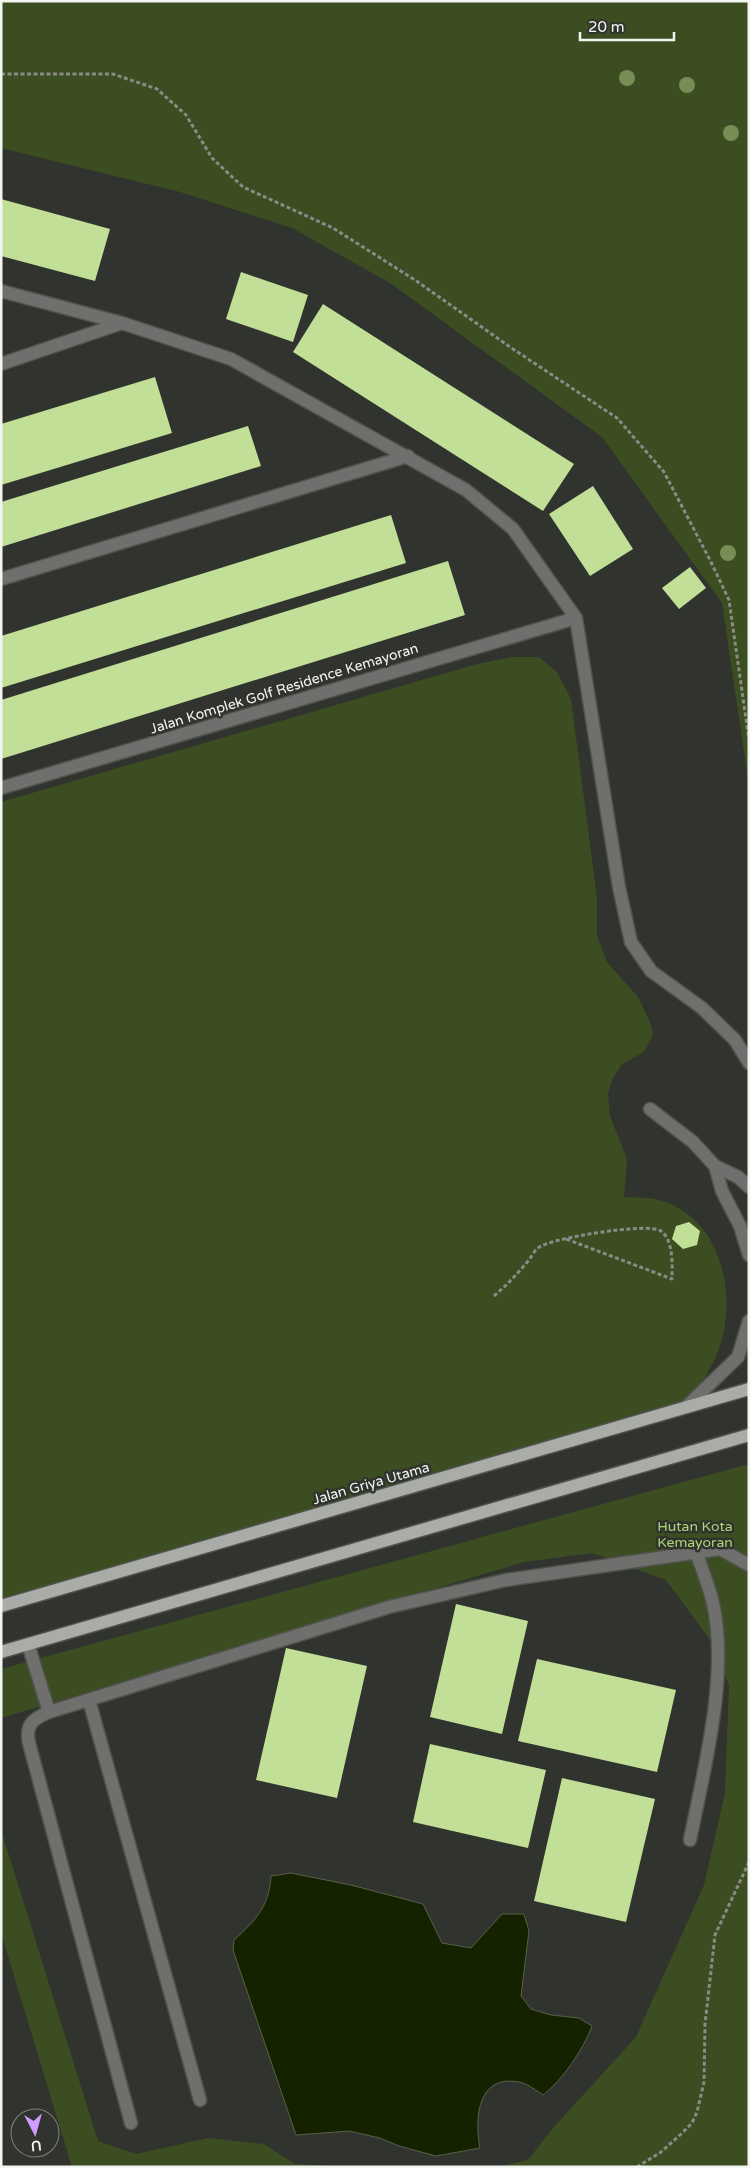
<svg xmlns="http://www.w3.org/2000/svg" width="750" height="2168" viewBox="0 0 750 2168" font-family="'Varela Round',sans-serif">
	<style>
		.green { fill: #3c4d21 }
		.water { fill: #152200; stroke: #586148 }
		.building { fill: #c1df97 }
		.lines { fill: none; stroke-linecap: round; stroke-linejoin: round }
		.minor-casing { stroke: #50534d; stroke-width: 15 }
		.major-casing { stroke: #50534d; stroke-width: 15 }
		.path { stroke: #898b86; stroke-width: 3; stroke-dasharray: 4 2.5; stroke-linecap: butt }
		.minor { stroke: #6f706d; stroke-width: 12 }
		.major { stroke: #aaaca7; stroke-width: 12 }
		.tree { fill: #768d55 }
		.labels { text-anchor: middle; stroke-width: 5; stroke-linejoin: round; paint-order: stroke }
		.street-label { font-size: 14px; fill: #f3f5f1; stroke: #31342e }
		.park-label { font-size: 14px; fill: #afd675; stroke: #31342e }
	</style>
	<rect width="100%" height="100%" fill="#31342e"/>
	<path class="green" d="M 1,1 L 749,1 L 749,786 L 722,603 L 602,437 L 390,283 L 292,228 L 180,192 L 1,148 Z
		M 512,657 L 539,657 L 557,672 L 571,699 L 597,898 L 597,936 L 607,962 L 638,997 L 650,1022 L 653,1035 L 644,1052 L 622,1064 L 612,1080 L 608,1094 L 610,1116 L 627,1159 L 624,1197 C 634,1198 645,1197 655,1199 C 719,1213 738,1290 720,1346 C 713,1367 699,1387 687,1406 L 1,1605 L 1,802 L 477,664 Z
		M 749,1464 L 749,2167 L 497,2167 L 528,2160 L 552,2129 L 636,2037 L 704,1885 L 725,1793 L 729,1685 L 711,1641 L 666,1580 L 592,1553 L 524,1562 L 1,1718 L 1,1669 Z
		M 1,1830 L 98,2141 L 136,2154 L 208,2138 L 264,2144 L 295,2164 L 350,2167 L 72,2167 L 1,1933 Z"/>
	<path class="water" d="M 291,1873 L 351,1885 L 423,1904 L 442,1943 L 471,1948 L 502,1914 L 524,1914 L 529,1931 L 521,1996 L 531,2009 L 551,2015 L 579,2018 L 592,2026 C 584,2048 562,2081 543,2095 C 537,2091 529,2085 523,2083 C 478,2071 474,2117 480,2148 L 436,2156 L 399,2146 L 380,2138 L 349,2131 L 296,2135 L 233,1950 L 234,1940 C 256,1920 269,1907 271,1876 Z"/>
	<path class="building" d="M 1,199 L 110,229 L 95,281 L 1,256 Z
		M 241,272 L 308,295 L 293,342 L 226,319 Z
		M 323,304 L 574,464 L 543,511 L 293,352 Z
		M 155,377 L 172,433 L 1,485 L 1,424 Z
		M 248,426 L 261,466 L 1,547 L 1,502 Z
		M 593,486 L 633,549 L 590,576 L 549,514 Z
		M 391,515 L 406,563 L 1,688 L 1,636 Z
		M 448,561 L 465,615 L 1,759 L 1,700 Z
		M 690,567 L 706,588 L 679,609 L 662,588 Z
		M 689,1222 L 700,1231 L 697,1245 L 683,1249 L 672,1239 L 676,1226 Z
		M 456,1604 L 528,1621 L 502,1734 L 430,1717 Z
		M 286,1648 L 367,1666 L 337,1798 L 256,1780 Z
		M 537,1659 L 676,1690 L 657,1772 L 518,1741 Z
		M 430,1744 L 546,1770 L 528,1848 L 413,1822 Z
		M 562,1778 L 655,1799 L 626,1922 L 534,1901 Z"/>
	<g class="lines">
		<defs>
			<path id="minor" d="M 1,291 L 122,323 L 231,359 L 466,490 L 513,529 L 576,618 L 619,887 L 631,942 L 651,971 L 702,1008 L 735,1040 L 749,1063
				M 1,364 L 122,323
				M 1,579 L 408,456
				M 1,788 L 576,618
				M 650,1109 L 693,1142 L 715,1166 L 722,1191 L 740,1226 L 749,1255
				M 715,1166 L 738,1177 L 749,1187
				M 687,1406 L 738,1357 L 749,1321
				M 28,1644 L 49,1712
				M 89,1700 L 200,2100
				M 690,1840 C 704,1769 729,1675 713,1603 C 709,1586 702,1569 696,1552
				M 131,2123 L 29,1743 C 25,1724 33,1719 49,1712 L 389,1607 L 506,1580 L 720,1549 L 749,1565"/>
			<path id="major" d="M 1,1606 L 749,1389
				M 1,1652 L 749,1435"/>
		</defs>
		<use href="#minor" class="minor-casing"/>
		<use href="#major" class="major-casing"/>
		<path class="path" d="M 1,74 L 113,74 L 157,89 L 186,115 L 212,158 L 243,187 L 333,228 L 415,280 L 513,349 L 617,418 L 664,472 L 711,562 L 729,600 L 749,740
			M 494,1296 C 507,1285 518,1273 529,1260 C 532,1256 534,1251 538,1248 C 549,1238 650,1222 661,1231 C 674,1241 672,1265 672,1279 L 566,1239
			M 637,2167 L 661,2152 L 680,2135 L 692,2123 L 697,2112 L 704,2082 L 705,2024 L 715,1935 L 749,1862"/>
		<use href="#minor" class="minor"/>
		<use href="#major" class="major"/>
	</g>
	<g class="tree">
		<circle cx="627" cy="78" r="8"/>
		<circle cx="687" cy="85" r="8"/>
		<circle cx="731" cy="133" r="8"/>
		<circle cx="728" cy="553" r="8"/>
	</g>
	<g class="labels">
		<g class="street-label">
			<text transform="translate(284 688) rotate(-17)" y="5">Jalan Komplek Golf Residence Kemayoran</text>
			<text transform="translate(371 1483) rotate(-16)" y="5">Jalan Griya Utama</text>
		</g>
		<g class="park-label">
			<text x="695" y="1531">Hutan Kota<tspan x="695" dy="16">Kemayoran</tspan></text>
		</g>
	</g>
	<rect width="750" height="2168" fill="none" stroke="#f3f5f1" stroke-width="5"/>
	<g transform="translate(35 2133) rotate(174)"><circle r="24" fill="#31342e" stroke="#7f817c"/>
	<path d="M0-4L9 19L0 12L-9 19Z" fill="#d09dff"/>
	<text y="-8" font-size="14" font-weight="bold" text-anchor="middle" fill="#f3f5f1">U</text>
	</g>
	<path d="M580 32v8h94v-8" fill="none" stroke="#f3f5f1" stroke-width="2.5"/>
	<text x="588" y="32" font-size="15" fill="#f3f5f1" stroke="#31342e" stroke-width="4" paint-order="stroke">20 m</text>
</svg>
